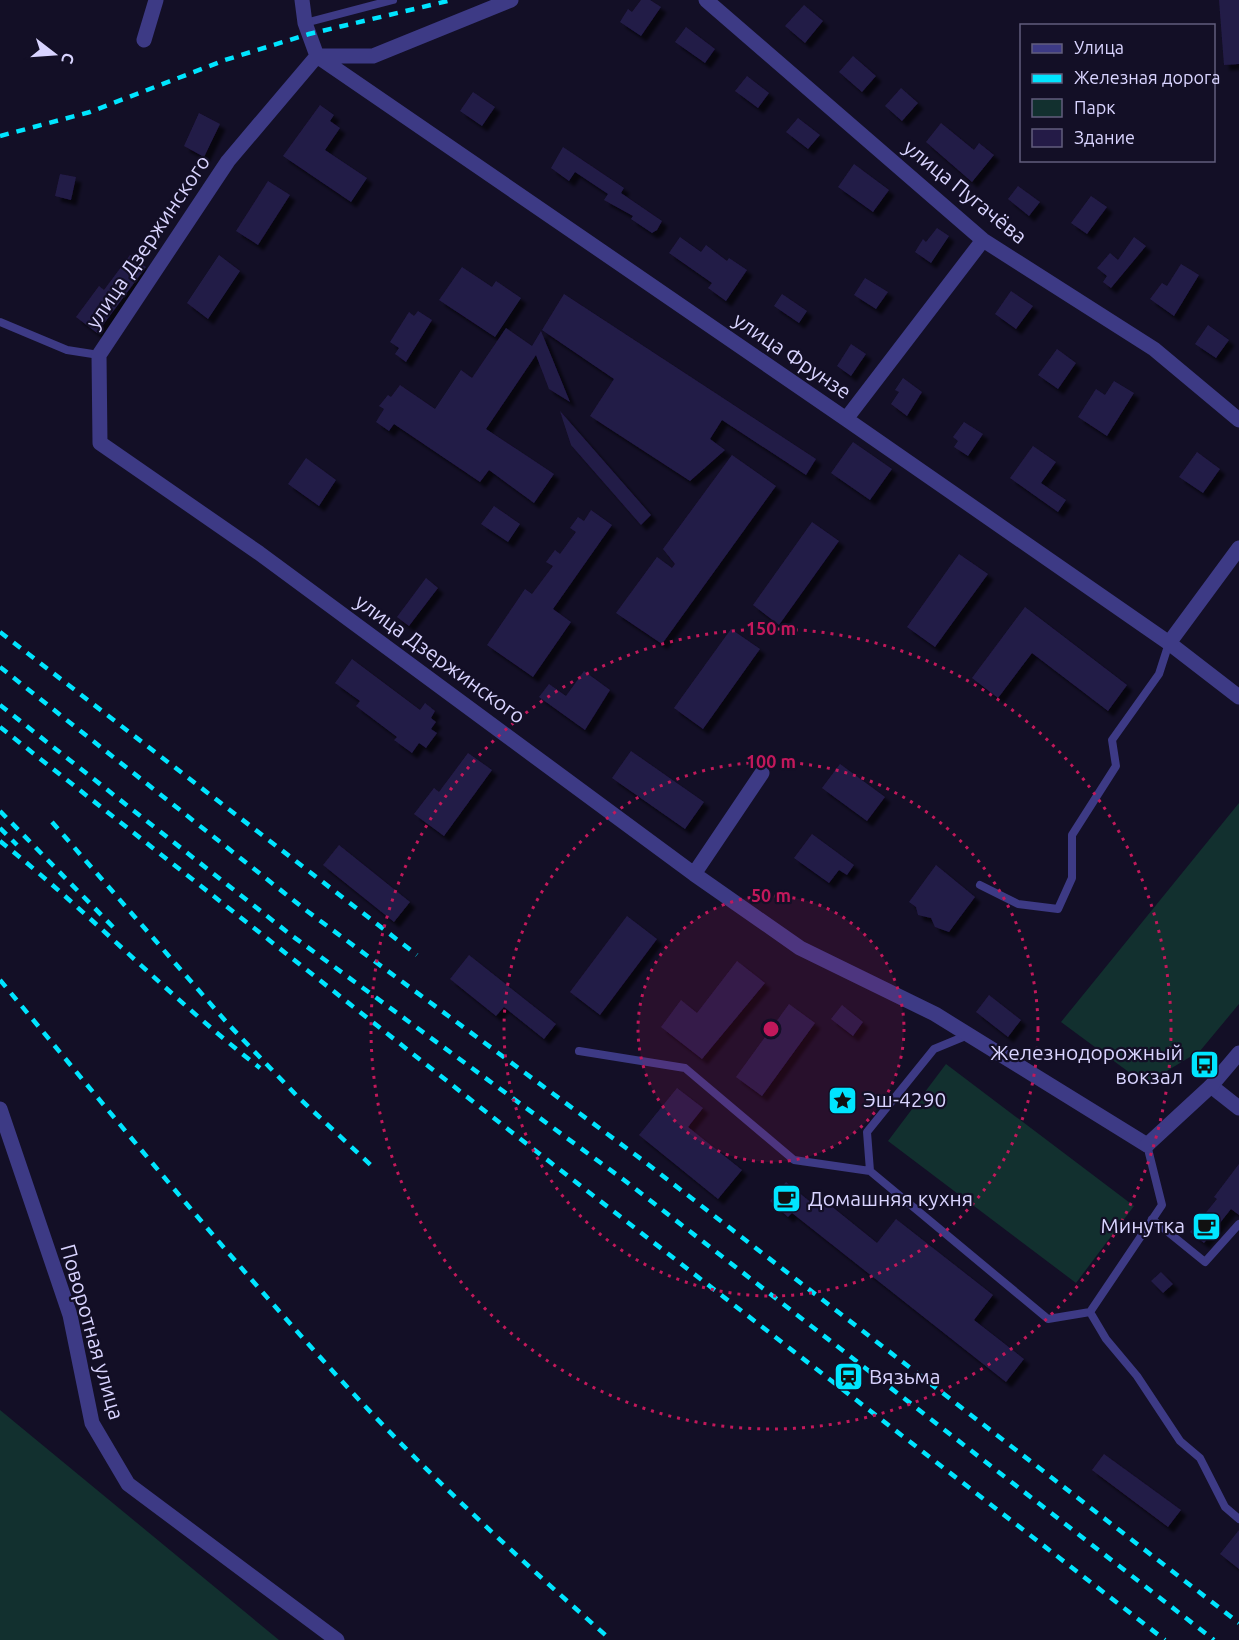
<svg xmlns="http://www.w3.org/2000/svg" width="1239" height="1640" viewBox="0 0 1239 1640" font-family="Ubuntu,sans-serif">
	<style>
		.green { fill: #12302f }
		.building { fill: #241b47; filter: url(#shadow) }
		.lines { fill: none; stroke-linecap: round; stroke-linejoin: round }
		.service { stroke: #3d3a85; stroke-width: 8 }
		.minor { stroke: #3d3a85; stroke-width: 15 }
		.tertiary { stroke: #3d3a85; stroke-width: 15 }
		.rail { stroke: #00e5ff; stroke-width: 4.5; stroke-dasharray: 9 8; stroke-linecap: butt }
		.ring { fill: none; stroke: #c2185b; stroke-width: 3; stroke-dasharray: 3 6 }
		.labels { text-anchor: middle; stroke-width: 4.5; stroke-linejoin: round; paint-order: stroke }
		.street-label { font-size: 21px; fill: #d9d4ff; stroke: #130f26 }
		.poi-label { font-size: 21px; fill: #d9d4ff; stroke: #130f26; text-anchor: start }
		.centre { fill: #c2185b; stroke: #130f26; stroke-width: 3 }
		.ring-label { font-size: 18px; text-anchor: middle; font-weight: bold; fill: #c2185b; stroke: #130f26; stroke-width: 4.5; stroke-linejoin: round; paint-order: stroke }
	</style>
	<defs>
		<filter id="shadow"><feDropShadow dx="5.5" dy="5.5" stdDeviation="1.5" flood-color="#0009"/></filter>
	</defs>
	<rect width="100%" height="100%" fill="#130f26"/>
	<path class="green" d="M 1239,803 L 1239,1004 L 1200,1051 L 1145,1084 L 1061,1022 Z
		M 946,1064 L 1134,1206 L 1076,1283 L 888,1141 Z
		M 0,1410 L 279,1640 L 0,1640 Z"/>
	<path class="building" d="M 641,0 L 650,0 L 661,7 L 641,36 L 620,22 L 628,9 L 632,12 Z
		M 1219,0 L 1239,0 L 1239,64 L 1224,65 Z
		M 804,5 L 823,21 L 805,43 L 785,26 Z
		M 686,27 L 715,49 L 705,63 L 675,42 Z
		M 853,56 L 876,76 L 862,92 L 839,72 Z
		M 747,76 L 769,93 L 758,108 L 735,91 Z
		M 901,88 L 918,103 L 902,121 L 885,106 Z
		M 473,92 L 495,107 L 482,126 L 460,111 Z
		M 320,105 L 334,115 L 330,121 L 340,128 L 325,150 L 367,178 L 351,202 L 283,156 Z
		M 199,113 L 220,124 L 204,157 L 184,146 Z
		M 798,118 L 820,135 L 808,149 L 786,132 Z
		M 941,123 L 974,150 L 979,143 L 994,155 L 972,182 L 926,142 Z
		M 563,147 L 624,188 L 621,193 L 662,221 L 657,230 L 652,233 L 631,219 L 633,216 L 604,200 L 608,194 L 575,172 L 569,181 L 551,168 Z
		M 854,164 L 889,190 L 873,212 L 838,187 Z
		M 60,174 L 76,177 L 71,200 L 55,196 Z
		M 268,181 L 290,195 L 258,245 L 236,231 Z
		M 1018,186 L 1040,202 L 1029,216 L 1008,199 Z
		M 1091,196 L 1107,207 L 1087,234 L 1071,223 Z
		M 937,228 L 949,236 L 931,263 L 915,252 L 923,239 L 926,242 Z
		M 680,237 L 701,252 L 706,245 L 727,261 L 729,258 L 747,270 L 726,301 L 708,288 L 712,283 L 669,253 Z
		M 1134,237 L 1146,246 L 1111,288 L 1103,282 L 1107,276 L 1097,268 L 1110,253 L 1118,260 Z
		M 130,255 L 146,267 L 97,333 L 76,317 L 99,286 L 104,290 Z
		M 219,255 L 240,271 L 208,319 L 187,303 Z
		M 1181,264 L 1199,275 L 1174,316 L 1150,299 L 1162,283 L 1167,286 Z
		M 462,267 L 492,287 L 496,281 L 521,298 L 495,337 L 439,300 Z
		M 865,278 L 888,292 L 876,309 L 854,295 Z
		M 1011,291 L 1033,306 L 1016,329 L 995,314 Z
		M 564,294 L 816,459 L 806,475 L 722,420 L 710,439 L 725,450 L 690,481 L 590,416 L 614,379 L 542,330 Z
		M 782,294 L 807,311 L 799,323 L 774,306 Z
		M 418,311 L 432,320 L 406,362 L 395,354 L 399,348 L 390,342 L 409,312 L 414,316 Z
		M 1208,325 L 1229,340 L 1216,358 L 1195,344 Z
		M 506,328 L 532,346 L 541,331 L 570,402 L 549,389 L 536,355 L 486,429 L 554,474 L 534,503 L 489,470 L 480,482 L 394,424 L 389,431 L 376,422 L 384,409 L 379,406 L 388,395 L 391,397 L 400,385 L 435,409 L 461,370 L 472,378 Z
		M 851,344 L 866,354 L 851,376 L 837,366 Z
		M 1057,349 L 1076,363 L 1058,389 L 1038,375 Z
		M 903,378 L 922,392 L 907,416 L 891,404 L 899,392 L 895,390 Z
		M 1114,381 L 1134,393 L 1107,436 L 1078,417 L 1096,389 L 1105,395 Z
		M 560,411 L 651,515 L 641,525 L 571,445 Z
		M 964,422 L 983,434 L 968,456 L 954,447 L 958,441 L 953,437 Z
		M 853,442 L 892,469 L 870,500 L 831,473 Z
		M 1033,446 L 1056,462 L 1041,483 L 1066,500 L 1058,512 L 1010,478 Z
		M 1197,452 L 1220,469 L 1203,493 L 1179,477 Z
		M 732,455 L 776,486 L 662,644 L 616,613 L 657,557 L 672,568 L 675,564 L 663,549 Z
		M 306,458 L 336,480 L 319,506 L 288,484 Z
		M 494,506 L 520,524 L 508,542 L 481,524 Z
		M 591,510 L 612,525 L 553,609 L 571,622 L 533,677 L 487,645 L 525,589 L 532,594 L 553,566 L 546,562 L 555,550 L 560,554 L 576,532 L 570,528 L 578,517 L 584,521 Z
		M 812,522 L 839,541 L 779,625 L 753,605 Z
		M 959,554 L 988,574 L 935,647 L 907,627 Z
		M 426,578 L 438,588 L 409,626 L 397,617 Z
		M 1025,607 L 1127,685 L 1108,711 L 1032,653 L 998,698 L 972,678 Z
		M 731,629 L 760,649 L 703,729 L 674,708 Z
		M 352,659 L 420,710 L 425,703 L 435,711 L 431,718 L 436,722 L 431,729 L 437,733 L 426,748 L 419,743 L 412,753 L 394,740 L 397,737 L 356,706 L 360,701 L 335,683 Z
		M 584,671 L 610,690 L 585,730 L 539,697 L 549,684 L 566,696 Z
		M 631,751 L 704,802 L 685,829 L 612,778 Z
		M 468,753 L 492,770 L 444,836 L 414,814 L 434,788 L 439,792 Z
		M 840,764 L 885,797 L 867,821 L 822,788 Z
		M 812,834 L 854,865 L 847,875 L 839,870 L 829,883 L 794,858 Z
		M 339,845 L 410,902 L 394,922 L 323,865 Z
		M 936,865 L 975,897 L 949,932 L 935,927 L 931,918 L 918,915 L 916,907 L 909,902 Z
		M 627,916 L 657,939 L 600,1015 L 570,992 Z
		M 469,955 L 556,1024 L 544,1039 L 504,1007 L 496,1016 L 450,979 Z
		M 737,961 L 765,983 L 702,1059 L 661,1027 L 681,1000 L 697,1013 Z
		M 989,995 L 1021,1020 L 1008,1037 L 976,1012 Z
		M 789,1004 L 815,1023 L 762,1096 L 736,1077 Z
		M 842,1005 L 863,1022 L 853,1036 L 831,1019 Z
		M 677,1088 L 703,1108 L 688,1127 L 742,1170 L 718,1199 L 639,1135 Z
		M 1239,1164 L 1239,1215 L 1231,1209 L 1204,1243 L 1190,1232 L 1217,1199 L 1214,1197 Z
		M 786,1182 L 819,1209 L 825,1201 L 877,1243 L 896,1219 L 993,1295 L 974,1320 L 1024,1359 L 1006,1382 L 792,1213 L 788,1217 L 770,1201 Z
		M 1161,1272 L 1173,1284 L 1163,1293 L 1151,1281 Z
		M 1104,1454 L 1181,1510 L 1168,1527 L 1092,1470 Z
		M 1239,1530 L 1239,1569 L 1220,1554 Z"/>
	<g class="lines">
		<path class="service" d="M 305,23 L 393,0
			M 0,322 L 67,350 L 99,355
			M 980,885 L 1018,904 L 1058,909 L 1072,878 L 1072,835 L 1116,766 L 1112,740 L 1159,674 L 1169,643
			M 968,1035 L 934,1049 L 867,1132 L 870,1171 L 1048,1319 L 1090,1312 L 1162,1205 L 1147,1145
			M 579,1051 L 685,1068 L 794,1160 L 870,1171
			M 1152,1219 L 1205,1262 L 1239,1224
			M 1090,1312 L 1106,1339 L 1137,1376 L 1180,1441 L 1200,1458 L 1225,1507 L 1239,1519"/>
		<path class="minor" d="M 302,0 L 305,23 L 317,56
			M 706,0 L 983,240 L 1154,349 L 1239,420
			M 144,40 L 156,0
			M 317,56 L 228,161 L 99,355 L 100,443 L 259,553 L 694,874 L 800,948 L 935,1014 L 1147,1145
			M 317,56 L 846,419 L 1169,643 L 1239,697
			M 317,56 L 373,56 L 511,0
			M 846,419 L 983,240
			M 1169,643 L 1239,548
			M 694,874 L 762,773
			M 1211,1086 L 1239,1108
			M 0,1109 L 70,1315 L 92,1423 L 128,1484 L 337,1640"/>
		<path class="tertiary" d="M 1147,1145 L 1211,1086 L 1239,1053"/>
		<path class="rail" d="M 0,136 L 90,112 L 225,60 L 309,34 L 452,0
			M 0,632 L 417,955
			M 0,667 L 307,911 L 641,1159 L 1239,1623
			M 0,705 L 291,935 L 624,1180 L 1214,1640
			M 0,727 L 514,1134 L 1165,1640
			M 0,811 L 114,928
			M 52,822 L 229,1025 L 298,1097 L 375,1169
			M 0,828 L 17,845
			M 0,841 C 90,913 169,997 260,1068
			M 0,980 C 119,1123 236,1267 362,1403 C 441,1487 525,1564 611,1640"/>
	</g>
	<circle cx="771" cy="1029" r="133" fill="#c2185b" fill-opacity=".12"/>
	<g class="ring">
		<circle cx="771" cy="1029" r="133"/>
		<circle cx="771" cy="1029" r="267"/>
		<circle cx="771" cy="1029" r="400"/>
	</g>
	<defs>
		<symbol id="bus-square" viewBox="-11 -11 22 22"><rect x="-9" y="-9" width="18" height="18" rx="4" fill="#00e5ff" stroke="#130f26"/><path d="M-5-6H5V4H4V6H2V4H-2V6H-4V4H-5ZM-3.5-4V0h7V-4ZM-3.5 1.2v1.5H-2V1.2ZM2 1.2v1.5H3.5V1.2Z" fill="#111"/></symbol>
		<symbol id="sight-square" viewBox="-11 -11 22 22"><rect x="-9" y="-9" width="18" height="18" rx="4" fill="#00e5ff" stroke="#130f26"/><path d="M0-6L1.8-2.2L6-1.7L2.9 1.2L3.7 5.4L0 3.3L-3.7 5.4L-2.9 1.2L-6-1.7L-1.8-2.2Z" fill="#111"/></symbol>
		<symbol id="cafe-square" viewBox="-11 -11 22 22"><rect x="-9" y="-9" width="18" height="18" rx="4" fill="#00e5ff" stroke="#130f26"/><path d="M-5.5-4.5H6V0H3Q3 3.5 0 3.5H-2.5Q-5.5 3.5-5.5 0ZM3-3.2v2h1.7v-2ZM-6 4.5H4V6H-6Z" fill="#111"/></symbol>
		<symbol id="station-square" viewBox="-11 -11 22 22"><rect x="-9" y="-9" width="18" height="18" rx="4" fill="#00e5ff" stroke="#130f26"/><path d="M-3-6H3Q5-6 5-4V2Q5 4 3 4L4.5 6H3L1.5 4h-3L-3 6H-4.5L-3 4Q-5 4-5 2V-4Q-5-6-3-6ZM-3.5-4v3h7v-3ZM-3.5 1v1.5H-2V1ZM2 1v1.5H3.5V1Z" fill="#111"/></symbol>
	</defs>
	<g fill-rule="evenodd">
		<use href="#bus-square" x="1188" y="1048" width="33" height="33"/>
		<use href="#sight-square" x="826" y="1084" width="33" height="33"/>
		<use href="#cafe-square" x="770" y="1182" width="33" height="33"/>
		<use href="#cafe-square" x="1190" y="1210" width="33" height="33"/>
		<use href="#station-square" x="832" y="1360" width="33" height="33"/>
	</g>
	<g class="labels">
		<g class="street-label">
			<text transform="translate(965 192) rotate(39)" y="7">улица Пугачёва</text>
			<text transform="translate(148 242) rotate(-56)" y="7">улица Дзержинского</text>
			<text transform="translate(792 356) rotate(34)" y="7">улица Фрунзе</text>
			<text transform="translate(440 659) rotate(36)" y="7">улица Дзержинского</text>
			<text transform="translate(92 1332) rotate(74)" y="7">Поворотная улица</text>
		</g>
		<g class="poi-label">
			<text x="1183" y="1060" text-anchor="end">Железнодорожный<tspan x="1183" dy="24">вокзал</tspan></text>
			<text x="863" y="1107">Эш-4290</text>
			<text x="808" y="1206">Домашняя кухня</text>
			<text x="1185" y="1233" text-anchor="end">Минутка</text>
			<text x="869" y="1384">Вязьма</text>
		</g>
	</g>
	<circle cx="771" cy="1029" r="9" class="centre"/>
	<g class="ring-label">
		<text x="771" y="635">150 m</text>
		<text x="771" y="768">100 m</text>
		<text x="771" y="902">50 m</text>
	</g>
	<rect x="1020" y="24" width="195" height="138" fill="#130f26" stroke="#625e7d" stroke-width="1.5"/>
	<rect x="1032" y="44" width="30" height="9" fill="#3d3a85" stroke="#625e7d" stroke-width="1.5"/>
	<text x="1074" y="54" font-size="18" fill="#d9d4ff">Улица</text>
	<rect x="1032" y="74" width="30" height="9" fill="#00e5ff" stroke="#625e7d" stroke-width="1.5"/>
	<text x="1074" y="84" font-size="18" fill="#d9d4ff">Железная дорога</text>
	<rect x="1032" y="99" width="30" height="18" fill="#12302f" stroke="#625e7d" stroke-width="1.5"/>
	<text x="1074" y="114" font-size="18" fill="#d9d4ff">Парк</text>
	<rect x="1032" y="129" width="30" height="18" fill="#241b47" stroke="#625e7d" stroke-width="1.5"/>
	<text x="1074" y="144" font-size="18" fill="#d9d4ff">Здание</text>
	<g transform="translate(54 54) rotate(107)" stroke="#130f26" stroke-width="4.5" paint-order="stroke">
	<path d="M0-4.5L10 22L0 15L-10 22Z" fill="#d9d4ff"/>
	<text y="-9" font-size="16" font-weight="bold" text-anchor="middle" fill="#d9d4ff">С</text>
	</g>
</svg>
